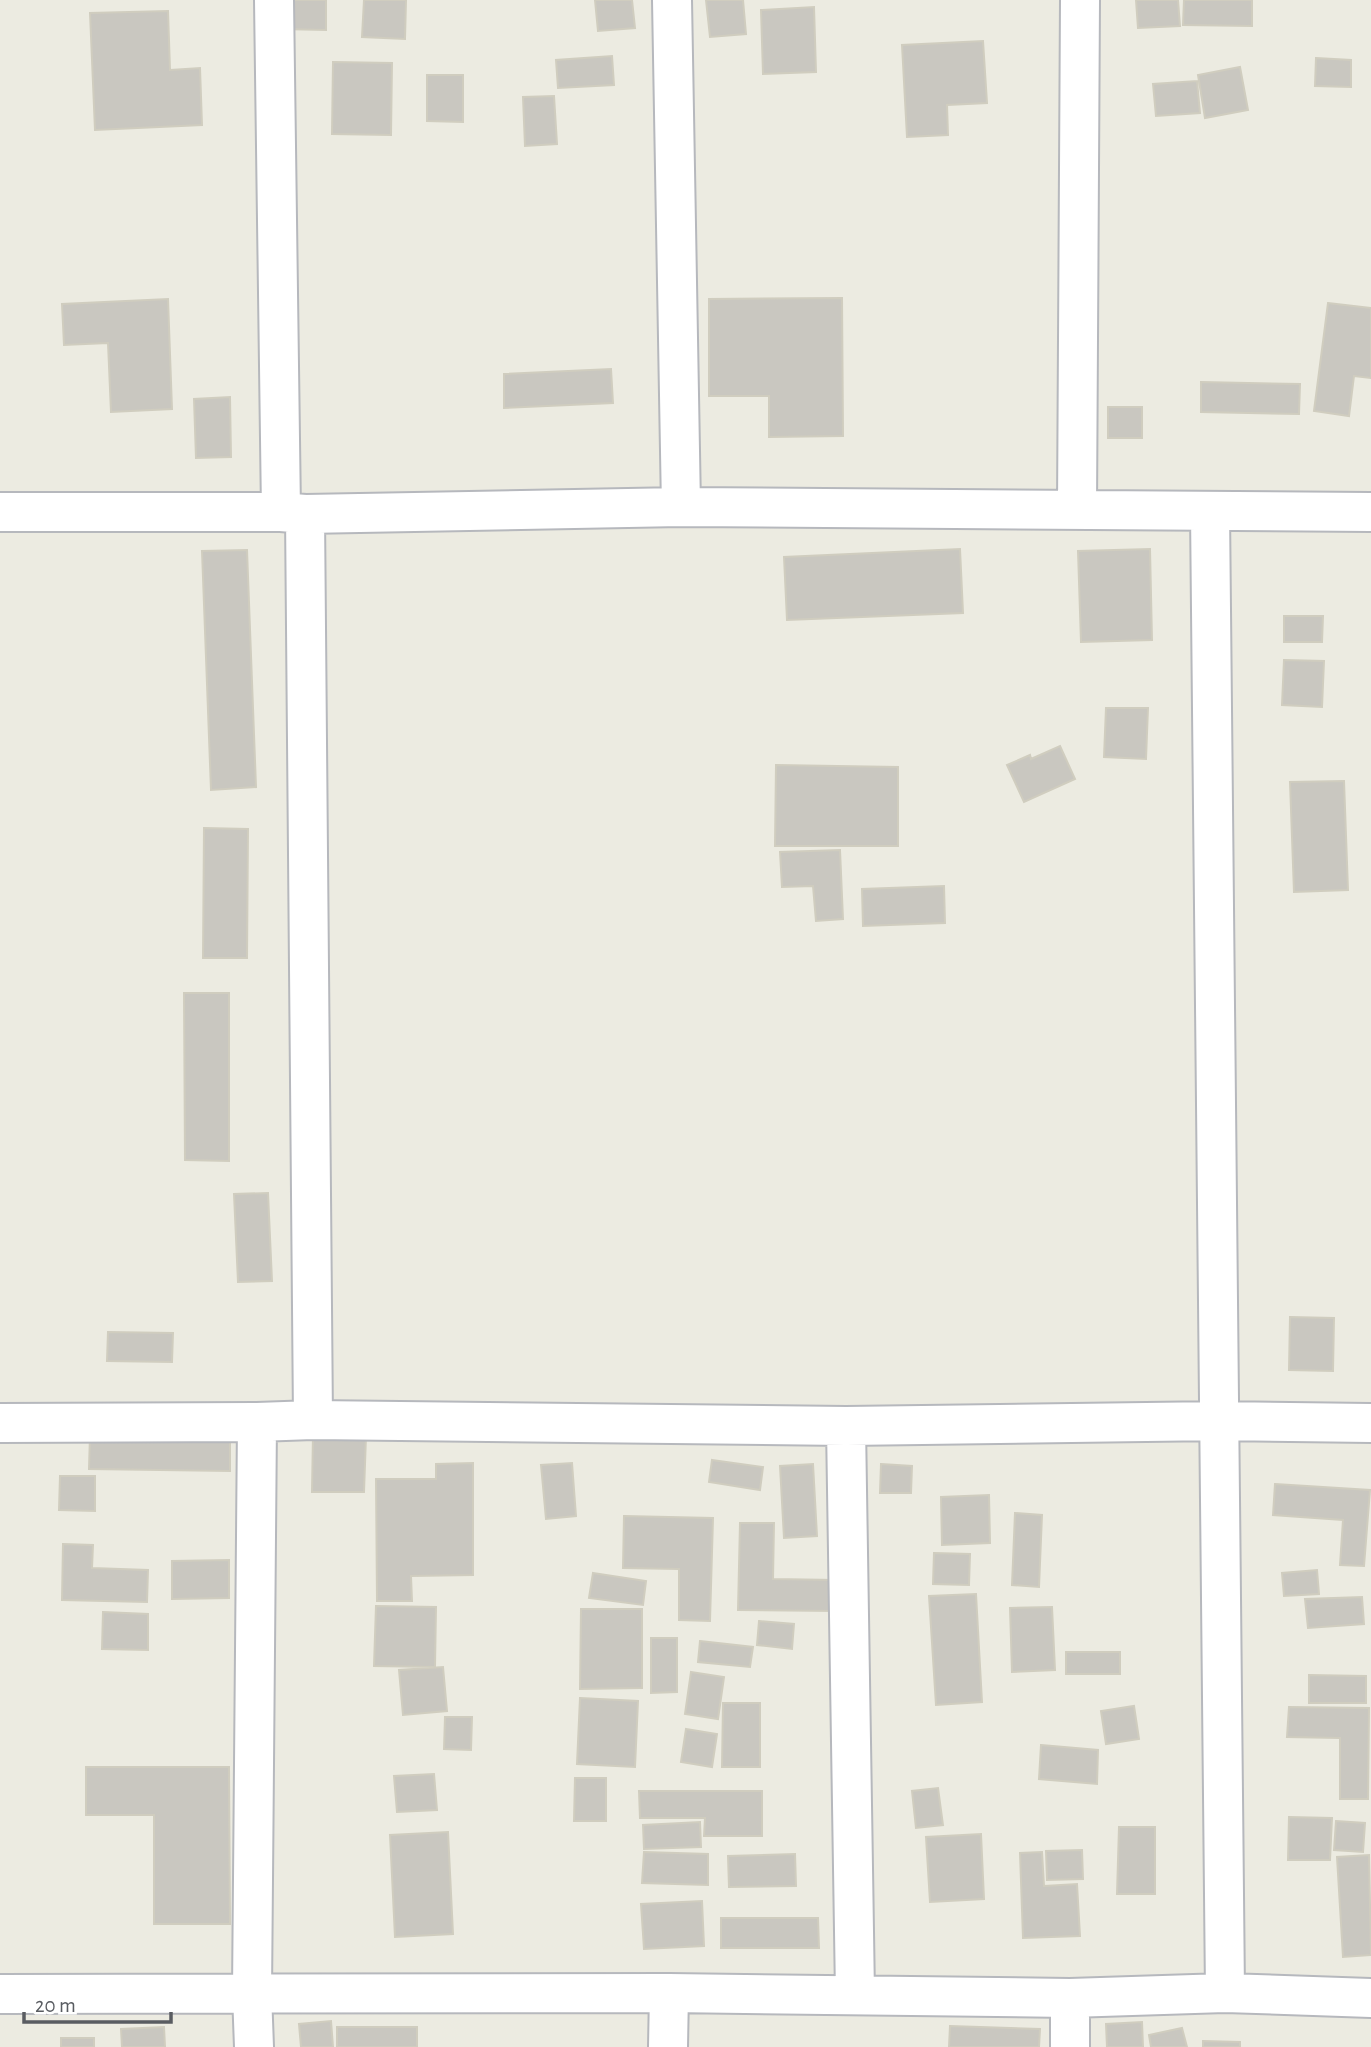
<svg xmlns="http://www.w3.org/2000/svg" width="1371" height="2047" viewBox="0 0 1371 2047" font-family="'Alegreya Sans',sans-serif">
	<style>
		.building { fill: #c9c7c0; stroke: #d0cdbf; stroke-width: 2 }
		.lines { fill: none; stroke-linecap: round; stroke-linejoin: round }
		.minor-casing { stroke: #b6b8bd; stroke-width: 42 }
		.minor { stroke: #fff; stroke-width: 38 }
	</style>
	<rect width="100%" height="100%" fill="#ecebe1"/>
	<path class="building" d="M 282,0 L 326,0 L 326,30 L 281,29 Z
		M 364,0 L 406,0 L 405,39 L 362,37 Z
		M 595,0 L 632,0 L 635,28 L 598,31 Z
		M 706,0 L 743,0 L 746,34 L 710,37 Z
		M 1136,0 L 1178,0 L 1180,26 L 1138,28 Z
		M 1184,0 L 1252,0 L 1252,26 L 1183,25 Z
		M 814,7 L 816,72 L 763,74 L 761,10 Z
		M 168,11 L 170,70 L 200,68 L 202,125 L 95,130 L 90,13 Z
		M 983,41 L 987,103 L 947,105 L 948,135 L 907,137 L 902,45 Z
		M 612,56 L 614,85 L 558,88 L 556,60 Z
		M 1316,58 L 1351,60 L 1351,87 L 1315,86 Z
		M 333,62 L 392,63 L 391,135 L 332,134 Z
		M 1240,67 L 1248,110 L 1205,118 L 1198,75 Z
		M 427,75 L 463,75 L 463,122 L 427,121 Z
		M 1197,81 L 1200,113 L 1156,116 L 1153,84 Z
		M 554,96 L 557,144 L 525,146 L 523,97 Z
		M 842,298 L 843,436 L 769,437 L 769,396 L 709,396 L 709,299 Z
		M 168,299 L 172,409 L 111,412 L 108,343 L 64,345 L 62,304 Z
		M 1328,303 L 1371,308 L 1371,378 L 1354,376 L 1349,416 L 1314,411 Z
		M 611,369 L 613,403 L 504,408 L 504,374 Z
		M 1201,382 L 1300,384 L 1299,414 L 1201,412 Z
		M 230,397 L 231,457 L 196,458 L 194,399 Z
		M 1108,407 L 1142,407 L 1142,438 L 1108,438 Z
		M 960,549 L 963,613 L 787,620 L 784,557 Z
		M 1150,549 L 1152,640 L 1081,642 L 1078,551 Z
		M 247,550 L 256,787 L 211,790 L 202,551 Z
		M 1284,616 L 1323,616 L 1322,642 L 1284,642 Z
		M 1284,660 L 1324,661 L 1322,707 L 1282,705 Z
		M 1106,708 L 1148,708 L 1146,759 L 1104,757 Z
		M 1060,746 L 1075,779 L 1024,802 L 1007,765 L 1030,755 L 1031,759 Z
		M 776,765 L 898,767 L 898,846 L 775,846 Z
		M 1344,781 L 1348,890 L 1294,892 L 1290,782 Z
		M 204,828 L 248,829 L 247,958 L 203,958 Z
		M 840,850 L 843,919 L 816,921 L 813,886 L 782,887 L 780,852 Z
		M 944,886 L 945,923 L 863,926 L 862,889 Z
		M 184,993 L 229,993 L 229,1161 L 185,1160 Z
		M 268,1193 L 272,1281 L 238,1282 L 234,1194 Z
		M 1290,1317 L 1334,1318 L 1333,1371 L 1289,1370 Z
		M 108,1332 L 173,1333 L 172,1362 L 107,1361 Z
		M 313,1434 L 366,1436 L 364,1492 L 312,1492 Z
		M 90,1435 L 230,1437 L 230,1471 L 89,1469 Z
		M 712,1460 L 763,1467 L 760,1490 L 709,1482 Z
		M 473,1463 L 473,1575 L 411,1576 L 412,1601 L 377,1601 L 376,1479 L 436,1479 L 436,1464 Z
		M 572,1463 L 576,1516 L 546,1519 L 541,1465 Z
		M 813,1464 L 817,1536 L 784,1538 L 780,1466 Z
		M 881,1464 L 912,1466 L 911,1493 L 880,1493 Z
		M 60,1476 L 95,1476 L 95,1511 L 59,1510 Z
		M 1275,1484 L 1370,1490 L 1364,1566 L 1340,1565 L 1343,1520 L 1273,1515 Z
		M 989,1495 L 990,1543 L 942,1545 L 941,1497 Z
		M 1015,1513 L 1042,1515 L 1039,1587 L 1012,1585 Z
		M 624,1516 L 713,1518 L 710,1621 L 679,1620 L 679,1569 L 623,1568 Z
		M 740,1523 L 774,1523 L 773,1579 L 835,1580 L 835,1611 L 738,1610 Z
		M 63,1544 L 93,1545 L 92,1568 L 148,1570 L 147,1602 L 62,1600 Z
		M 934,1553 L 970,1554 L 969,1585 L 933,1584 Z
		M 229,1560 L 229,1598 L 172,1599 L 172,1561 Z
		M 1317,1570 L 1319,1594 L 1284,1596 L 1282,1573 Z
		M 593,1573 L 646,1581 L 643,1605 L 589,1598 Z
		M 976,1594 L 982,1702 L 936,1705 L 929,1596 Z
		M 1362,1597 L 1364,1624 L 1308,1628 L 1305,1599 Z
		M 376,1606 L 436,1607 L 435,1667 L 374,1666 Z
		M 1052,1607 L 1055,1670 L 1012,1672 L 1010,1608 Z
		M 581,1609 L 642,1609 L 642,1688 L 580,1689 Z
		M 103,1612 L 148,1614 L 148,1650 L 102,1649 Z
		M 759,1621 L 794,1624 L 792,1649 L 757,1645 Z
		M 651,1638 L 677,1638 L 677,1692 L 651,1693 Z
		M 700,1641 L 753,1647 L 750,1667 L 698,1662 Z
		M 1066,1652 L 1120,1652 L 1120,1674 L 1066,1674 Z
		M 443,1667 L 447,1711 L 403,1715 L 399,1670 Z
		M 691,1672 L 724,1677 L 718,1719 L 685,1714 Z
		M 1309,1675 L 1366,1676 L 1366,1703 L 1309,1703 Z
		M 580,1698 L 638,1701 L 635,1767 L 577,1764 Z
		M 723,1703 L 760,1703 L 760,1767 L 722,1767 Z
		M 1134,1706 L 1139,1739 L 1106,1744 L 1101,1711 Z
		M 1289,1707 L 1369,1708 L 1368,1799 L 1340,1799 L 1340,1738 L 1287,1737 Z
		M 445,1717 L 472,1717 L 471,1750 L 444,1749 Z
		M 686,1729 L 717,1734 L 712,1767 L 681,1762 Z
		M 1041,1745 L 1098,1750 L 1097,1784 L 1039,1779 Z
		M 86,1767 L 229,1767 L 230,1924 L 154,1924 L 154,1815 L 86,1815 Z
		M 434,1774 L 437,1810 L 397,1812 L 394,1776 Z
		M 575,1778 L 606,1778 L 606,1821 L 574,1821 Z
		M 938,1788 L 943,1825 L 916,1828 L 912,1791 Z
		M 639,1791 L 762,1791 L 762,1836 L 704,1836 L 705,1818 L 640,1818 Z
		M 1289,1817 L 1332,1818 L 1330,1860 L 1288,1860 Z
		M 1336,1821 L 1365,1823 L 1363,1852 L 1334,1850 Z
		M 700,1822 L 701,1847 L 644,1849 L 643,1825 Z
		M 1119,1827 L 1155,1827 L 1155,1894 L 1117,1894 Z
		M 448,1832 L 453,1934 L 395,1937 L 390,1835 Z
		M 981,1834 L 984,1899 L 930,1902 L 926,1837 Z
		M 1082,1850 L 1083,1879 L 1047,1880 L 1046,1851 Z
		M 644,1852 L 708,1854 L 708,1885 L 642,1883 Z
		M 1042,1852 L 1044,1886 L 1077,1884 L 1080,1936 L 1023,1938 L 1020,1853 Z
		M 795,1854 L 796,1886 L 729,1887 L 728,1856 Z
		M 1369,1855 L 1371,1955 L 1343,1957 L 1337,1857 Z
		M 702,1901 L 704,1946 L 644,1949 L 641,1904 Z
		M 721,1918 L 818,1918 L 819,1948 L 721,1948 Z
		M 331,2021 L 333,2047 L 301,2047 L 299,2024 Z
		M 1142,2022 L 1143,2047 L 1107,2047 L 1106,2024 Z
		M 950,2026 L 1040,2029 L 1039,2047 L 949,2047 Z
		M 164,2027 L 165,2047 L 122,2047 L 121,2029 Z
		M 337,2027 L 417,2027 L 417,2047 L 337,2047 Z
		M 1182,2028 L 1187,2047 L 1151,2047 L 1149,2035 Z
		M 61,2038 L 94,2038 L 94,2047 L 61,2047 Z
		M 1203,2041 L 1240,2042 L 1240,2047 L 1203,2047 Z"/>
	<g class="lines">
		<defs>
			<path id="minor" d="M 274,0 L 281,512
				M 672,0 L 681,507
				M 1077,510 L 1080,0
				M 1210,511 L 1225,1993
				M 0,512 L 281,512 L 305,514 L 681,507 L 1371,512
				M 305,514 L 313,1420
				M 0,1423 L 257,1422 L 313,1420 L 846,1426 L 1220,1421 L 1371,1423
				M 846,1426 L 855,1994
				M 0,1994 L 669,1993 L 1070,1998 L 1225,1993 L 1371,1998
				M 1070,1998 L 1070,2047
				M 254,2047 L 252,1993 L 257,1422
				M 668,2047 L 669,1993"/>
		</defs>
		<use href="#minor" class="minor-casing"/>
		<use href="#minor" class="minor"/>
	</g>
	<path d="M24 2012v10h147v-10" fill="none" stroke="#595c61" stroke-width="3.5"/>
	<text x="35" y="2012" font-size="21" fill="#595c61" stroke="#ffffff" stroke-width="5" paint-order="stroke">20 m</text>
</svg>
